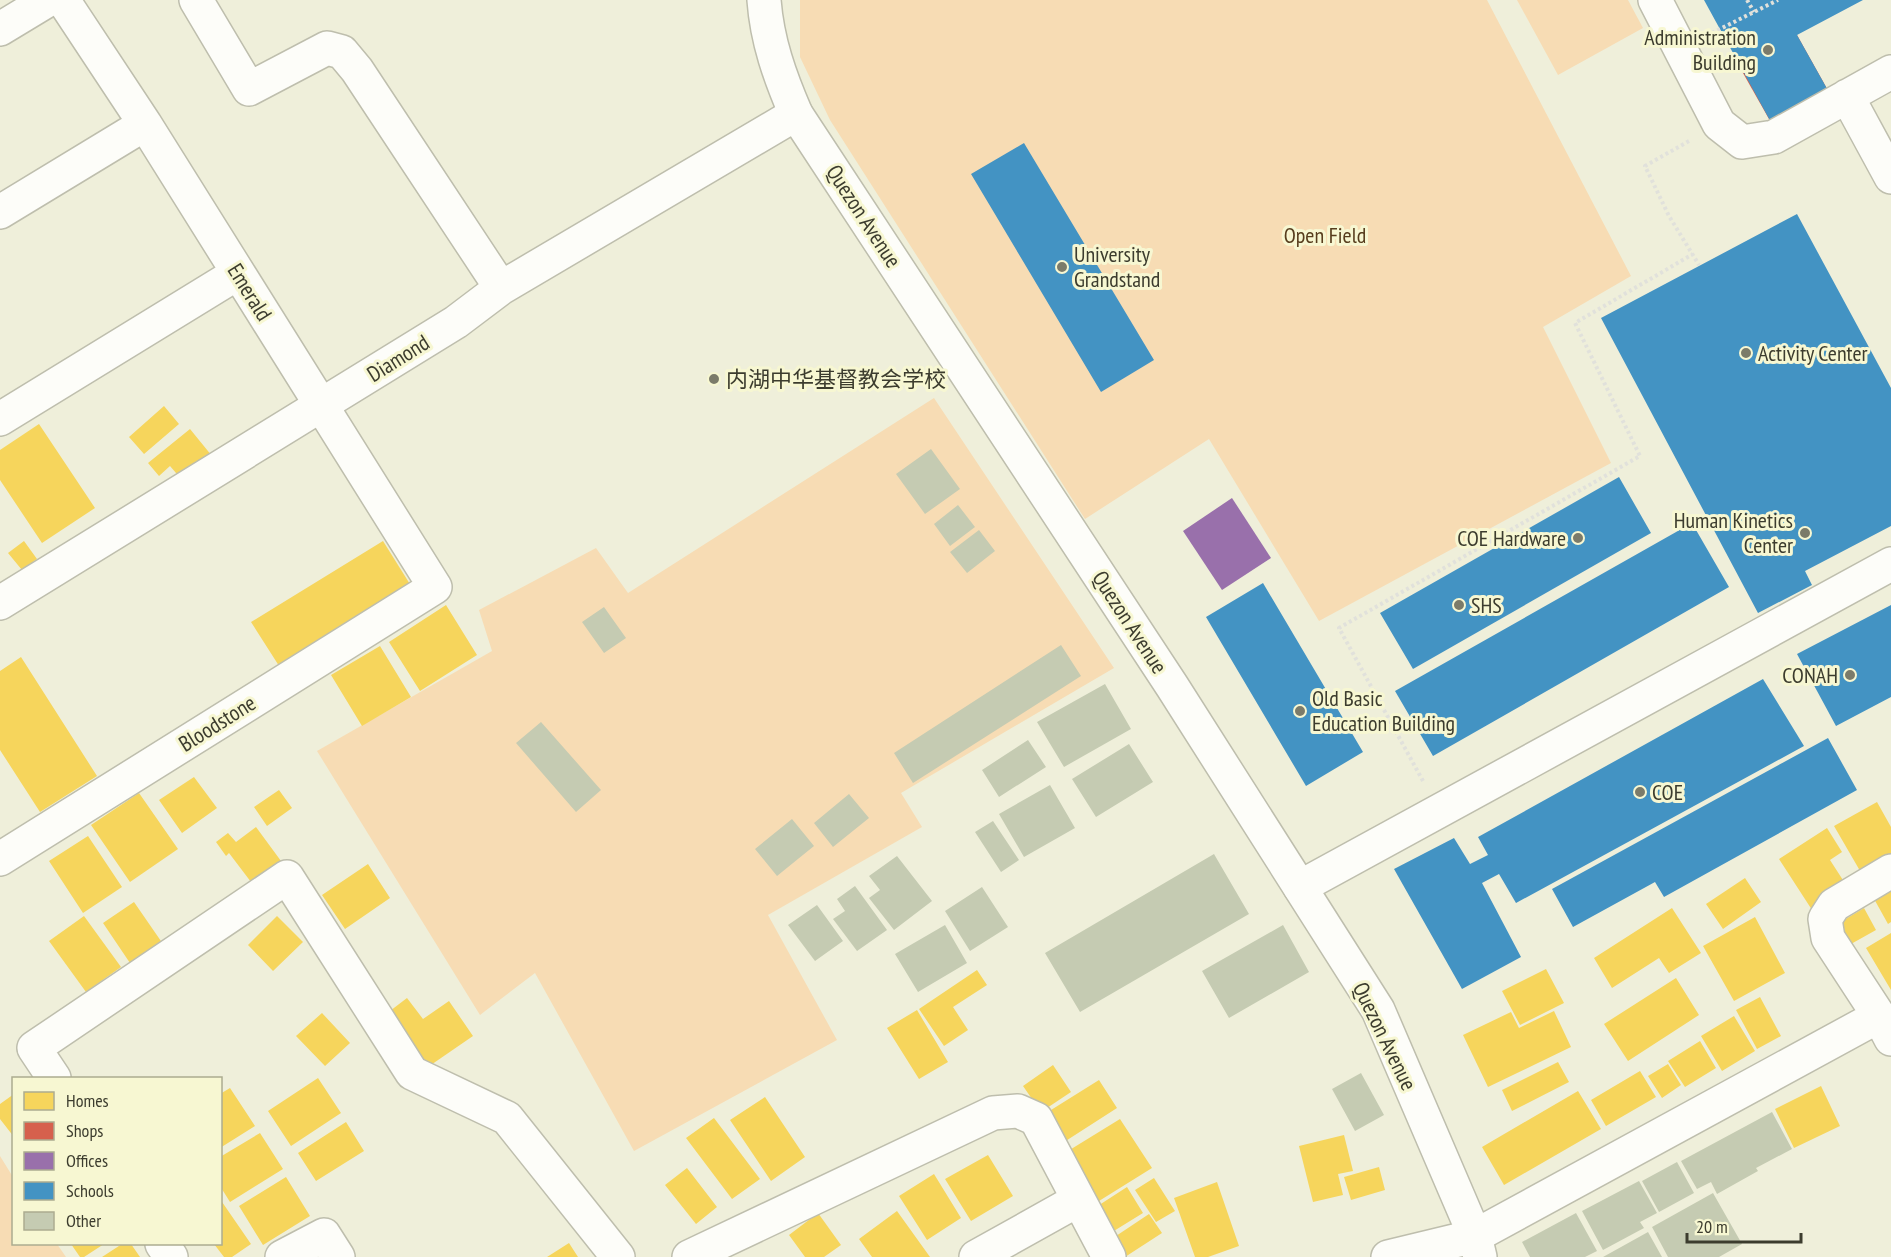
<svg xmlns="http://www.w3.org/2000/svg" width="1891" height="1257" viewBox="0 0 1891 1257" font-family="'PT Sans Narrow','Noto Sans SC',sans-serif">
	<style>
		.green { fill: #f7dcb4 }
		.homes { fill: #f6d55c }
		.shops { fill: #d6604d }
		.offices { fill: #9970ab }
		.schools { fill: #4393c3 }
		.building { fill: #c5cbb2 }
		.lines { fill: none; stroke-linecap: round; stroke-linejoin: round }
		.minor-casing { stroke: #bebead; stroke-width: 36 }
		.major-casing { stroke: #bebead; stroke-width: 36 }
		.path { stroke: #e1e1db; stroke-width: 4; stroke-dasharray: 3 3; stroke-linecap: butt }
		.minor { stroke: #fdfdf9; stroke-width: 33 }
		.major { stroke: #fdfdf9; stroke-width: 33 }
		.poi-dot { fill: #7b7b6a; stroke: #f7f7d2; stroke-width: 2 }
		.labels { text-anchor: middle; stroke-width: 6; stroke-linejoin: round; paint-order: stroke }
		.poi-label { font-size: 22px; fill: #3c3c2e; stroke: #f7f7d2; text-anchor: start }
		.street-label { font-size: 22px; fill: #3c3c2e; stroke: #f7f7d2 }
		.park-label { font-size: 22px; fill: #573d1d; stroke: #f7f7d2 }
	</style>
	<rect width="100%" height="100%" fill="#efefda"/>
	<path class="green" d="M 800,0 L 1487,0 L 1631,276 L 1543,327 L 1611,463 L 1319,621 L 1209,439 L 1085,519 L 830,120 L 800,57 Z
		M 1517,0 L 1628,0 L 1643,28 L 1558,75 Z
		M 934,398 L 1114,668 L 901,793 L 922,827 L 768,915 L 837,1040 L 634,1151 L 535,973 L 480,1015 L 317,751 L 492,651 L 479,610 L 596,548 L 628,593 Z
		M 0,1156 L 13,1177 L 14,1244 L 57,1244 L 66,1257 L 0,1257 Z"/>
	<path class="homes" d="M 164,406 L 179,424 L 144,454 L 129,437 Z
		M 39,424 L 95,508 L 42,543 L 0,480 L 0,450 Z
		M 190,429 L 212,456 L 182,480 L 170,466 L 159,476 L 148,463 Z
		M 24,541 L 37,559 L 22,570 L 8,553 Z
		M 383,541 L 413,589 L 281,669 L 251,622 Z
		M 446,605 L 477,655 L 420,691 L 389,642 Z
		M 380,646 L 411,697 L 362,726 L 331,675 Z
		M 21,657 L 97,776 L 40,812 L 0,750 L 0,671 Z
		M 194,777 L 217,808 L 182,833 L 159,800 Z
		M 279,790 L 292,808 L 267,826 L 254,807 Z
		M 139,793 L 178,849 L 130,882 L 91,825 Z
		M 1877,802 L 1891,827 L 1891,860 L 1863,876 L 1834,826 Z
		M 256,827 L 281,861 L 251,882 L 229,853 L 226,856 L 216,842 L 228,833 L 236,842 Z
		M 1827,828 L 1842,852 L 1830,860 L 1850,891 L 1814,913 L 1779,859 Z
		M 88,836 L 122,887 L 83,913 L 49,861 Z
		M 368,864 L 390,898 L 345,929 L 322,895 Z
		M 1745,878 L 1761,902 L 1723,929 L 1706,904 Z
		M 1891,887 L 1891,922 L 1888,924 L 1873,897 Z
		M 134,902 L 163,944 L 132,966 L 103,923 Z
		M 1672,908 L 1701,953 L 1669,973 L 1659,958 L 1612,988 L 1594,958 Z
		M 1864,908 L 1876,930 L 1851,944 L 1839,923 Z
		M 84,916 L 121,967 L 86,992 L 49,941 Z
		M 277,916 L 303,942 L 273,971 L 248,945 Z
		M 1755,917 L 1785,973 L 1734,1001 L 1703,946 Z
		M 1891,933 L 1891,990 L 1866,948 Z
		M 1546,969 L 1564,1003 L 1520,1025 L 1502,991 Z
		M 977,970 L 987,985 L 953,1007 L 968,1030 L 944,1046 L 919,1009 Z
		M 1676,978 L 1699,1015 L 1628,1061 L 1604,1024 Z
		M 1760,997 L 1781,1036 L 1757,1049 L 1736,1010 Z
		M 407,998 L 423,1019 L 449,1001 L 473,1036 L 425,1069 L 386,1014 Z
		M 917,1010 L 948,1062 L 919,1079 L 887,1028 Z
		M 1554,1011 L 1571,1047 L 1488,1087 L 1463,1035 L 1511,1012 L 1519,1028 Z
		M 322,1013 L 350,1043 L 325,1066 L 296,1036 Z
		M 1734,1016 L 1755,1051 L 1722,1071 L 1701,1036 Z
		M 1700,1041 L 1716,1068 L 1685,1087 L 1668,1061 Z
		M 1558,1062 L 1569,1082 L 1512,1111 L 1502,1090 Z
		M 1668,1064 L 1681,1085 L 1662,1098 L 1648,1076 Z
		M 1053,1065 L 1071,1092 L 1041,1112 L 1023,1086 Z
		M 1640,1071 L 1656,1097 L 1606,1126 L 1591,1100 Z
		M 318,1078 L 341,1113 L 291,1146 L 268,1111 Z
		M 1099,1080 L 1117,1108 L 1061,1144 L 1043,1115 Z
		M 1821,1086 L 1840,1126 L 1794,1148 L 1775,1109 Z
		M 230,1088 L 255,1126 L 220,1148 L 220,1094 Z
		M 1578,1091 L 1601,1129 L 1504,1185 L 1482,1147 Z
		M 14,1094 L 14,1137 L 0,1119 L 0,1104 Z
		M 765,1097 L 805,1157 L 771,1181 L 730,1120 Z
		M 714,1118 L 760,1179 L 732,1199 L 686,1138 Z
		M 1120,1119 L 1152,1168 L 1099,1201 L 1068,1151 Z
		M 346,1122 L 364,1151 L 316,1181 L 298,1153 Z
		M 260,1133 L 283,1169 L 230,1202 L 220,1186 L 220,1157 Z
		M 1344,1135 L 1353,1171 L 1338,1174 L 1343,1195 L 1313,1202 L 1299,1146 Z
		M 988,1155 L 1013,1196 L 971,1221 L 945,1179 Z
		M 1379,1167 L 1385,1190 L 1351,1200 L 1344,1177 Z
		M 687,1168 L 717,1207 L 696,1224 L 665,1185 Z
		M 934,1174 L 961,1218 L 927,1240 L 899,1196 Z
		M 286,1177 L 310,1216 L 263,1245 L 239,1206 Z
		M 1154,1178 L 1175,1211 L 1156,1222 L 1135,1190 Z
		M 1217,1182 L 1239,1246 L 1208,1257 L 1195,1257 L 1174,1198 Z
		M 1127,1187 L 1143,1213 L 1109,1234 L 1093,1209 Z
		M 220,1199 L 251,1244 L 232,1257 L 224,1257 L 214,1244 L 220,1244 Z
		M 897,1211 L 930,1257 L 872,1257 L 859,1239 Z
		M 818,1213 L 841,1245 L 824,1257 L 805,1257 L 789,1235 Z
		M 1149,1214 L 1162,1233 L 1125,1257 L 1113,1238 Z
		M 569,1243 L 578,1257 L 547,1257 Z
		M 71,1244 L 104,1244 L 84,1257 L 80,1257 Z
		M 122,1244 L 131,1244 L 140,1257 L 102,1257 Z"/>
	<path class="shops" d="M 1797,35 L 1830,94 L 1773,126 L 1739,66 Z"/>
	<path class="offices" d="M 1232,498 L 1271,558 L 1222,590 L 1183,531 Z"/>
	<path class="schools" d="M 1704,0 L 1863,0 L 1797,35 L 1830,94 L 1773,126 Z
		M 1024,143 L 1154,360 L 1101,392 L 971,174 Z
		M 1797,214 L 1891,388 L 1891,526 L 1805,571 L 1812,585 L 1758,613 L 1601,318 Z
		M 1619,477 L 1651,533 L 1413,669 L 1380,613 Z
		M 1692,523 L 1729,587 L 1433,756 L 1395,691 Z
		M 1263,583 L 1363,752 L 1306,786 L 1206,617 Z
		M 1891,605 L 1891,697 L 1836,726 L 1797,654 Z
		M 1763,679 L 1804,746 L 1516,903 L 1499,874 L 1482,883 L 1521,957 L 1462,989 L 1394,869 L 1454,838 L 1470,864 L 1488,855 L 1478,837 Z
		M 1828,738 L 1857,790 L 1664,897 L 1655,882 L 1573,927 L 1552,889 Z"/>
	<path class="building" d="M 931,449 L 960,489 L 925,514 L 896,474 Z
		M 958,505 L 975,527 L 950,546 L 934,524 Z
		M 979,530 L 995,551 L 967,573 L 950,552 Z
		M 604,607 L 626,638 L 604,653 L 582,622 Z
		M 1061,645 L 1081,676 L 913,783 L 894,753 Z
		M 1105,684 L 1131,729 L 1064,767 L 1037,722 Z
		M 541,722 L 601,790 L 576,812 L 516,743 Z
		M 1028,740 L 1046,767 L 999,797 L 982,770 Z
		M 1129,744 L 1153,782 L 1096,817 L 1072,779 Z
		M 1050,785 L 1075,828 L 1024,857 L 999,814 Z
		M 849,794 L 869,818 L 833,847 L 814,823 Z
		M 792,819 L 814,846 L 777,876 L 755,849 Z
		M 993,821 L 1019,860 L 1001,872 L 975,832 Z
		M 1214,854 L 1249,914 L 1080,1012 L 1045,953 Z
		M 897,856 L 932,901 L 894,930 L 869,898 L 880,890 L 869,876 Z
		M 855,886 L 887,930 L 857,951 L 833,919 L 845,911 L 837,899 Z
		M 982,887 L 1008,927 L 970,951 L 945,911 Z
		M 817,905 L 843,941 L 815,961 L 788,925 Z
		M 945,925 L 967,963 L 918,992 L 895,954 Z
		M 1283,925 L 1309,972 L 1229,1018 L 1202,971 Z
		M 1361,1073 L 1384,1115 L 1355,1131 L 1332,1089 Z
		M 1772,1112 L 1792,1149 L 1756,1168 L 1758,1171 L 1717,1194 L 1711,1182 L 1697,1189 L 1681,1161 Z
		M 1677,1162 L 1694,1193 L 1659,1212 L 1642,1181 Z
		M 1639,1181 L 1657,1213 L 1640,1222 L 1644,1228 L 1603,1250 L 1582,1211 Z
		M 1713,1193 L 1742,1244 L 1719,1257 L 1668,1257 L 1652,1227 Z
		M 1576,1213 L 1597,1251 L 1585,1257 L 1530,1257 L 1522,1242 Z
		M 1648,1232 L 1662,1257 L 1603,1257 Z"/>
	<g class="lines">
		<defs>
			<path id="minor" d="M 196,0 L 249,89 L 327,48 L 342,52 L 357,70 L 501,288
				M 1655,0 L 1719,124 L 1742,142 L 1774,137 L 1891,72
				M 0,29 L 48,0
				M 1847,96 L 1891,177
				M 0,212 L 145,124
				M 0,419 L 238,273
				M 0,603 L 456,322 L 501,288 L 796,114
				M 0,859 L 435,587 L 145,124 L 63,0
				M 1891,871 L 1834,905 L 1825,919 L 1828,938 L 1879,1016 L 1891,1039
				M 1300,887 L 1891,564
				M 54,1078 L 34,1048 L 287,877 L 412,1073 L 507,1118 L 618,1257
				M 162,1244 L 171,1257
				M 282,1257 L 324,1235 L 338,1257
				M 689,1257 L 993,1113 L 1018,1111 L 1036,1119 L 1109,1257
				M 976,1257 L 1078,1200
				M 1388,1257 L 1475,1236 L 1879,1016"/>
			<path id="major" d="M 764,0 C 767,41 780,77 796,114 L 1172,686 L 1378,1010 L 1475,1236 L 1480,1257"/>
		</defs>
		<use href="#minor" class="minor-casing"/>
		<use href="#major" class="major-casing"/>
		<path class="path" d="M 1747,0 L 1754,12
			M 1712,33 L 1778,0
			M 1689,141 L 1645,166 L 1669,216 L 1699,265
			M 1423,781 L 1339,628 L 1640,456 L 1575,323 L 1693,254"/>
		<use href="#minor" class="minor"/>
		<use href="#major" class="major"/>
	</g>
	<g class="poi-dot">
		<circle cx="1768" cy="50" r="6"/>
		<circle cx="1062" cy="267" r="6"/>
		<circle cx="1746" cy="353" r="6"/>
		<circle cx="714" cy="379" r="6"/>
		<circle cx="1805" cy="533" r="6"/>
		<circle cx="1578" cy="538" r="6"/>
		<circle cx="1459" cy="605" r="6"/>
		<circle cx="1850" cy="675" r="6"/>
		<circle cx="1300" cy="711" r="6"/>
		<circle cx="1640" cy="792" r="6"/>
	</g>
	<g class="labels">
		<g class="poi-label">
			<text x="1756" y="45" text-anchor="end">Administration<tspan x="1756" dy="25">Building</tspan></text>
			<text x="1074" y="262">University<tspan x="1074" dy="25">Grandstand</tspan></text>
			<text x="1758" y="361">Activity Center</text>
			<text x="726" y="387">内湖中华基督教会学校</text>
			<text x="1793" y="528" text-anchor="end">Human Kinetics<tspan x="1793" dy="25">Center</tspan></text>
			<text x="1566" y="546" text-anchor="end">COE Hardware</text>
			<text x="1471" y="613">SHS</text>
			<text x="1838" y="683" text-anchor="end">CONAH</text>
			<text x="1312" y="706">Old Basic<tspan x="1312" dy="25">Education Building</tspan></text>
			<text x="1652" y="800">COE</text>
		</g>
		<g class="street-label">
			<text transform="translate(864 216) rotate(57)" y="8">Quezon Avenue</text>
			<text transform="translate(250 292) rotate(58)" y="8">Emerald</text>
			<text transform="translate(398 358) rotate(-32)" y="8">Diamond</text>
			<text transform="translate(1130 622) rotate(57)" y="8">Quezon Avenue</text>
			<text transform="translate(217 723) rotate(-32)" y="8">Bloodstone</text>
			<text transform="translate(1385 1036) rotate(64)" y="8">Quezon Avenue</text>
		</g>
		<g class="park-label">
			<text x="1325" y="243">Open Field</text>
		</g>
	</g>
	<rect x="12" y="1077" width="210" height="168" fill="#f7f7d2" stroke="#acac90" stroke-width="1.5"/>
	<rect x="24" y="1092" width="30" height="18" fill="#f6d55c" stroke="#acac90" stroke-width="1.5"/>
	<text x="66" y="1107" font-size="18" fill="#3c3c2e">Homes</text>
	<rect x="24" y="1122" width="30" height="18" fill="#d6604d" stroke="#acac90" stroke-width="1.5"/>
	<text x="66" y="1137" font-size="18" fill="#3c3c2e">Shops</text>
	<rect x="24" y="1152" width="30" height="18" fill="#9970ab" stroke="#acac90" stroke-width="1.5"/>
	<text x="66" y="1167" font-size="18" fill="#3c3c2e">Offices</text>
	<rect x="24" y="1182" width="30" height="18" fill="#4393c3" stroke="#acac90" stroke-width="1.5"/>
	<text x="66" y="1197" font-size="18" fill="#3c3c2e">Schools</text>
	<rect x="24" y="1212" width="30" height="18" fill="#c5cbb2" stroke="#acac90" stroke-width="1.5"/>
	<text x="66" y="1227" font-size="18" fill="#3c3c2e">Other</text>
	<path d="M1687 1233v9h114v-9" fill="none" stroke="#3c3c2e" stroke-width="3"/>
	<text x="1696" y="1233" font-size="18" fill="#3c3c2e" stroke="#f7f7d2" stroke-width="4.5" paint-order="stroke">20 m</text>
</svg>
